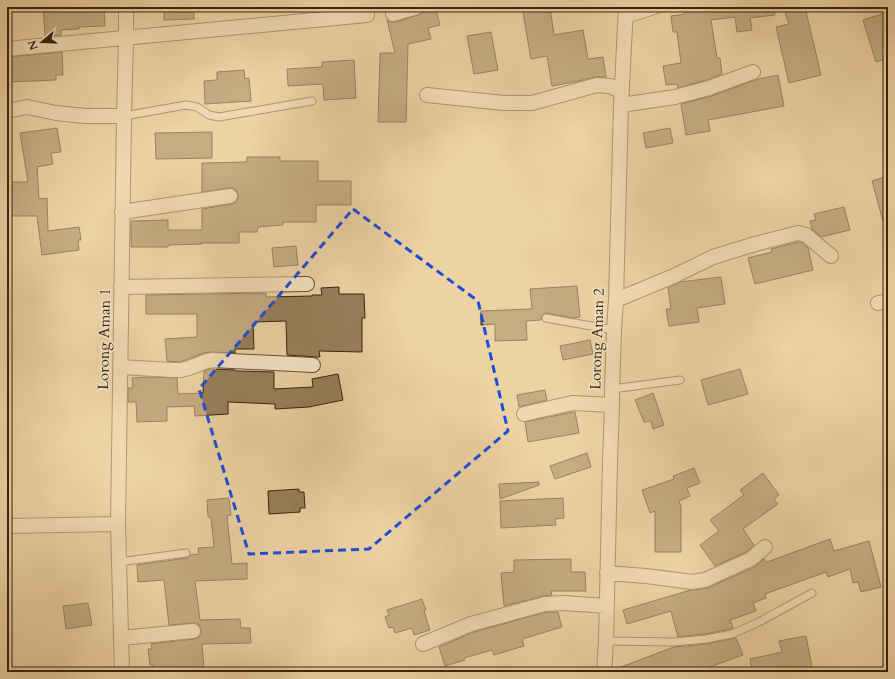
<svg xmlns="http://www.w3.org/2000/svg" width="895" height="679" viewBox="0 0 895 679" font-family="Cardo,serif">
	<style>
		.building { fill: #977e5b; stroke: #39230c }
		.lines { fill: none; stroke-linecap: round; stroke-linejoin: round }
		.lane-casing { stroke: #664f32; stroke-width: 9 }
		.street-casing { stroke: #664f32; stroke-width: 16 }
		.lane { stroke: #f3e2c4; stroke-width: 7 }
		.street { stroke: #f3e2c4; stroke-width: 14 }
		.marked { fill: none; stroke: #1d4ed8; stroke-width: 3; stroke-dasharray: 8 5; stroke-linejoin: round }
		.labels { text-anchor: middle; stroke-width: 3.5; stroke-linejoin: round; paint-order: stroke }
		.street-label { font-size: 15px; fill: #39230c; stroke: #f3e2c4 }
	</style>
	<rect width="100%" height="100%" fill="#edd2a4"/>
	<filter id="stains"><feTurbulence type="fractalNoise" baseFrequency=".005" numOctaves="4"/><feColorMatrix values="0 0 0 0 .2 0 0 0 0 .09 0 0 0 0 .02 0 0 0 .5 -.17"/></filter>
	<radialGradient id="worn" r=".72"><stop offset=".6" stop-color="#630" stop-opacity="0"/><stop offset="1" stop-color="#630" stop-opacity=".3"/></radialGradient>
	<path class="building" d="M 43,7 L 104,7 L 105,26 L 79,27 L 79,29 L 61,30 L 61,35 L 45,37 Z
		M 164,7 L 194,7 L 194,19 L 164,20 Z
		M 425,7 L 435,7 L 440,25 L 428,28 L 431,39 L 408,44 L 406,122 L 378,122 L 380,53 L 395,53 L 387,20 L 391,22 L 395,22 L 419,15 L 423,13 Z
		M 522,7 L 550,7 L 554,35 L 583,30 L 588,59 L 603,57 L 606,77 L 595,77 L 574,82 L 552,86 L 547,56 L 531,59 Z
		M 684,7 L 774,7 L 775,15 L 750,18 L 752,30 L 737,32 L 735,17 L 711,20 L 717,58 L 720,58 L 722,74 L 706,80 L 678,88 L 677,84 L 666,85 L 663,66 L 681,63 L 677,32 L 673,32 L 671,16 L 685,14 Z
		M 783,7 L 805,7 L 821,75 L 789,83 L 776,27 L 789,24 Z
		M 888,12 L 888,58 L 876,62 L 863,20 Z
		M 491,32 L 498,70 L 474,74 L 467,36 Z
		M 62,52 L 63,75 L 56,75 L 56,80 L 7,82 L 7,57 Z
		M 354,60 L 356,98 L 324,100 L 323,84 L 288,86 L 287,69 L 322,67 L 322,62 Z
		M 244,70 L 245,79 L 249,78 L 251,101 L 205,104 L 204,81 L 217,80 L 217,72 Z
		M 778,75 L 784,106 L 708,120 L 710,131 L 686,135 L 681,104 L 712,96 L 758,79 Z
		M 57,128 L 61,152 L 51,153 L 53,164 L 37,167 L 39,199 L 47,198 L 48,231 L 79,227 L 81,240 L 78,240 L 79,250 L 42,255 L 37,216 L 8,216 L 7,182 L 28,182 L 20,133 Z
		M 670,128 L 673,143 L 646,148 L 643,133 Z
		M 212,132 L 212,158 L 156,159 L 155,133 Z
		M 247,157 L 280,157 L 280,161 L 318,161 L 318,181 L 351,181 L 351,205 L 316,205 L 316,222 L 283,222 L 283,225 L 258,227 L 257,232 L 239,232 L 239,243 L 201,243 L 202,244 L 168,245 L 168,247 L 131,247 L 131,221 L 168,220 L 168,230 L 202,230 L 202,209 L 232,204 L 236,202 L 238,199 L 238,195 L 236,190 L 233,188 L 229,188 L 202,192 L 202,163 L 247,162 Z
		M 888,176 L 888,225 L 884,225 L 872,181 Z
		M 844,207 L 850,230 L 821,237 L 812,229 L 810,221 L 816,220 L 814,214 Z
		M 798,242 L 802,243 L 808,248 L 813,270 L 755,284 L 748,258 L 772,252 L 771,249 Z
		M 296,246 L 298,265 L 274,267 L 272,248 Z
		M 721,277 L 725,304 L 697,308 L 699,322 L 669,326 L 666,309 L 671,309 L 668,288 L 680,282 Z
		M 577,286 L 580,317 L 572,318 L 546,313 L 542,315 L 541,320 L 526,321 L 527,340 L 495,341 L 495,324 L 481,325 L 481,311 L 532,309 L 530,289 Z
		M 339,287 L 339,294 L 364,294 L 365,318 L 362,318 L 362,352 L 319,351 L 320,357 L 316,357 L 287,355 L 286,321 L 253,322 L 254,349 L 235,349 L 235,353 L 212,352 L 204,353 L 180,362 L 167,361 L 165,339 L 197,337 L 197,314 L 146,314 L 146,295 L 266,293 L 266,297 L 312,296 L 312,295 L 322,295 L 321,288 Z
		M 590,340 L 593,354 L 563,360 L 560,346 Z
		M 209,369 L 213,369 L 235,370 L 236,371 L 274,372 L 274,389 L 313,387 L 312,379 L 338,374 L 343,400 L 309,407 L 275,409 L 275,404 L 228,402 L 228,414 L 195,416 L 194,406 L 167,407 L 167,421 L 137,422 L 136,402 L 128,402 L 128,388 L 133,388 L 132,378 L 148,377 L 177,378 L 178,394 L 203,393 L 204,371 Z
		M 740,369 L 748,394 L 708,405 L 701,380 Z
		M 545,390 L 547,400 L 522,406 L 519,407 L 517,395 Z
		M 653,393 L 664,425 L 653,429 L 651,421 L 644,422 L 635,400 Z
		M 573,412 L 575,412 L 579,433 L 528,442 L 525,422 Z
		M 587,453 L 591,467 L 555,479 L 550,466 Z
		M 694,468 L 700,483 L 687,488 L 690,496 L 679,501 L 681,507 L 681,552 L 655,552 L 655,511 L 650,513 L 642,490 L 674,479 L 673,476 Z
		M 763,473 L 779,495 L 774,499 L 778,504 L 743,529 L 754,545 L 746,552 L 715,566 L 700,545 L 719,531 L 710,520 L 744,495 L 740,490 Z
		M 539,482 L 539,485 L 500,499 L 499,484 Z
		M 299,489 L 299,492 L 304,492 L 305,508 L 300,508 L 300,512 L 269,514 L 268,491 Z
		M 229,498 L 231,515 L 227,516 L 232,564 L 247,563 L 247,579 L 195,581 L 200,620 L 240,619 L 241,628 L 250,628 L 251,643 L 202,644 L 204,669 L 154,672 L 153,665 L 150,665 L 148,649 L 152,649 L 151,644 L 194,639 L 198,638 L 201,635 L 201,630 L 200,626 L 197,623 L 193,623 L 169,625 L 164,580 L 138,582 L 137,565 L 187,558 L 191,555 L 199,554 L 198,548 L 214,547 L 211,517 L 208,517 L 207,500 Z
		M 563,498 L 564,518 L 555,519 L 556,525 L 501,528 L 500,501 Z
		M 830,539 L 834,551 L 869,541 L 881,587 L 861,592 L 858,582 L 853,583 L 850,569 L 828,577 L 826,572 L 765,594 L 766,598 L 753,603 L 756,611 L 730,620 L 733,628 L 730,629 L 705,634 L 678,637 L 671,611 L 627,624 L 623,610 L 691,590 L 708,588 L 755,567 L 764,559 L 767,562 Z
		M 571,559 L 571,572 L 585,572 L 586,591 L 551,591 L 552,595 L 543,596 L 504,606 L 501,573 L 514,572 L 514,560 Z
		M 422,599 L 426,610 L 424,611 L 430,630 L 414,635 L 412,628 L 395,633 L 393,627 L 389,628 L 385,617 L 389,615 L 387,610 Z
		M 88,603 L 92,625 L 66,629 L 63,606 Z
		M 546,612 L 558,612 L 562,627 L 522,639 L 524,646 L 494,655 L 492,650 L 464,658 L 465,660 L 445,666 L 439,647 L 474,632 Z
		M 806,636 L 813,672 L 752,672 L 750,659 L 782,652 L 779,641 Z
		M 736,638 L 743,655 L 696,672 L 613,672 L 613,670 L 674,647 L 707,644 Z"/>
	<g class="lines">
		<defs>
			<path id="lane" d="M 124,116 L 186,105 L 197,107 L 209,115 L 219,117 L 312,101
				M 546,318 L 614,330
				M 612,389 L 680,380
				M 119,562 L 186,553
				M 606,641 L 674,642 L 706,639 L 732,634 L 759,622 L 812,593"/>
			<path id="street" d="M 393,14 L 417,7
				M 626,16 L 654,7
				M 7,49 L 367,15
				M 427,95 L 504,103 L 532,103 L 597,85 L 610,86 L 622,92
				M 621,105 L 675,97 L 709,88 L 753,72
				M 7,111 L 27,107 L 56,113 L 85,116 L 124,116
				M 122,212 L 230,196
				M 121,287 L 307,284
				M 616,300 L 674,276 L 713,257 L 755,244 L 798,233 L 806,235 L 831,256
				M 878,303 L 888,301
				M 120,367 L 172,370 L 181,370 L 189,368 L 207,361 L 213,360 L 313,365
				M 524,414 L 572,403 L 612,405
				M 7,526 L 118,524
				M 607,573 L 646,576 L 692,582 L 705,580 L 751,559 L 765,547
				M 121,638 L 193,631
				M 423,644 L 471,624 L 545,604 L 564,603 L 606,606
				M 122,672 L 118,524 L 124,116 L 126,38 L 126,7
				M 604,672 L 606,641 L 610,463 L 612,405 L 612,389 L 614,330 L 616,300 L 621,105 L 626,7"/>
		</defs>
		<use href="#lane" class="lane-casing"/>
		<use href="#street" class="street-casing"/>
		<use href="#lane" class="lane"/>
		<use href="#street" class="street"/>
	</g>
	<path d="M0 0H895V679H0ZM 353,209 L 478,301 L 508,431 L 369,549 L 249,554 L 199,389 Z" fill="#edd2a4" fill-opacity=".55" fill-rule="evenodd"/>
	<path class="marked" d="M 353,209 L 478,301 L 508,431 L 369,549 L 249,554 L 199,389 Z"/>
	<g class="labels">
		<g class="street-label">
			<text transform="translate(104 339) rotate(-89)" y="5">Lorong Aman 1</text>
			<text transform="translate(597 339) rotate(-88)" y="5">Lorong Aman 2</text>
		</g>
	</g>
	<rect width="895" height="679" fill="none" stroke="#edd2a4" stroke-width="24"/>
	<rect x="8" y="8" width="879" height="663" fill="none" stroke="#39230c" stroke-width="2"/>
	<rect x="12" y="12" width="871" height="655" fill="none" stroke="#39230c"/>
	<g transform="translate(42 42) rotate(251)" stroke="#f3e2c4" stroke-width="3" paint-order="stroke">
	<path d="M0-3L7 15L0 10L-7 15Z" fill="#39230c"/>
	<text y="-6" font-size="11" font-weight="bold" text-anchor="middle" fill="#39230c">N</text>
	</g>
	<rect width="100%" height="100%" filter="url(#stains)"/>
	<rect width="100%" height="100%" fill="url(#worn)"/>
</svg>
